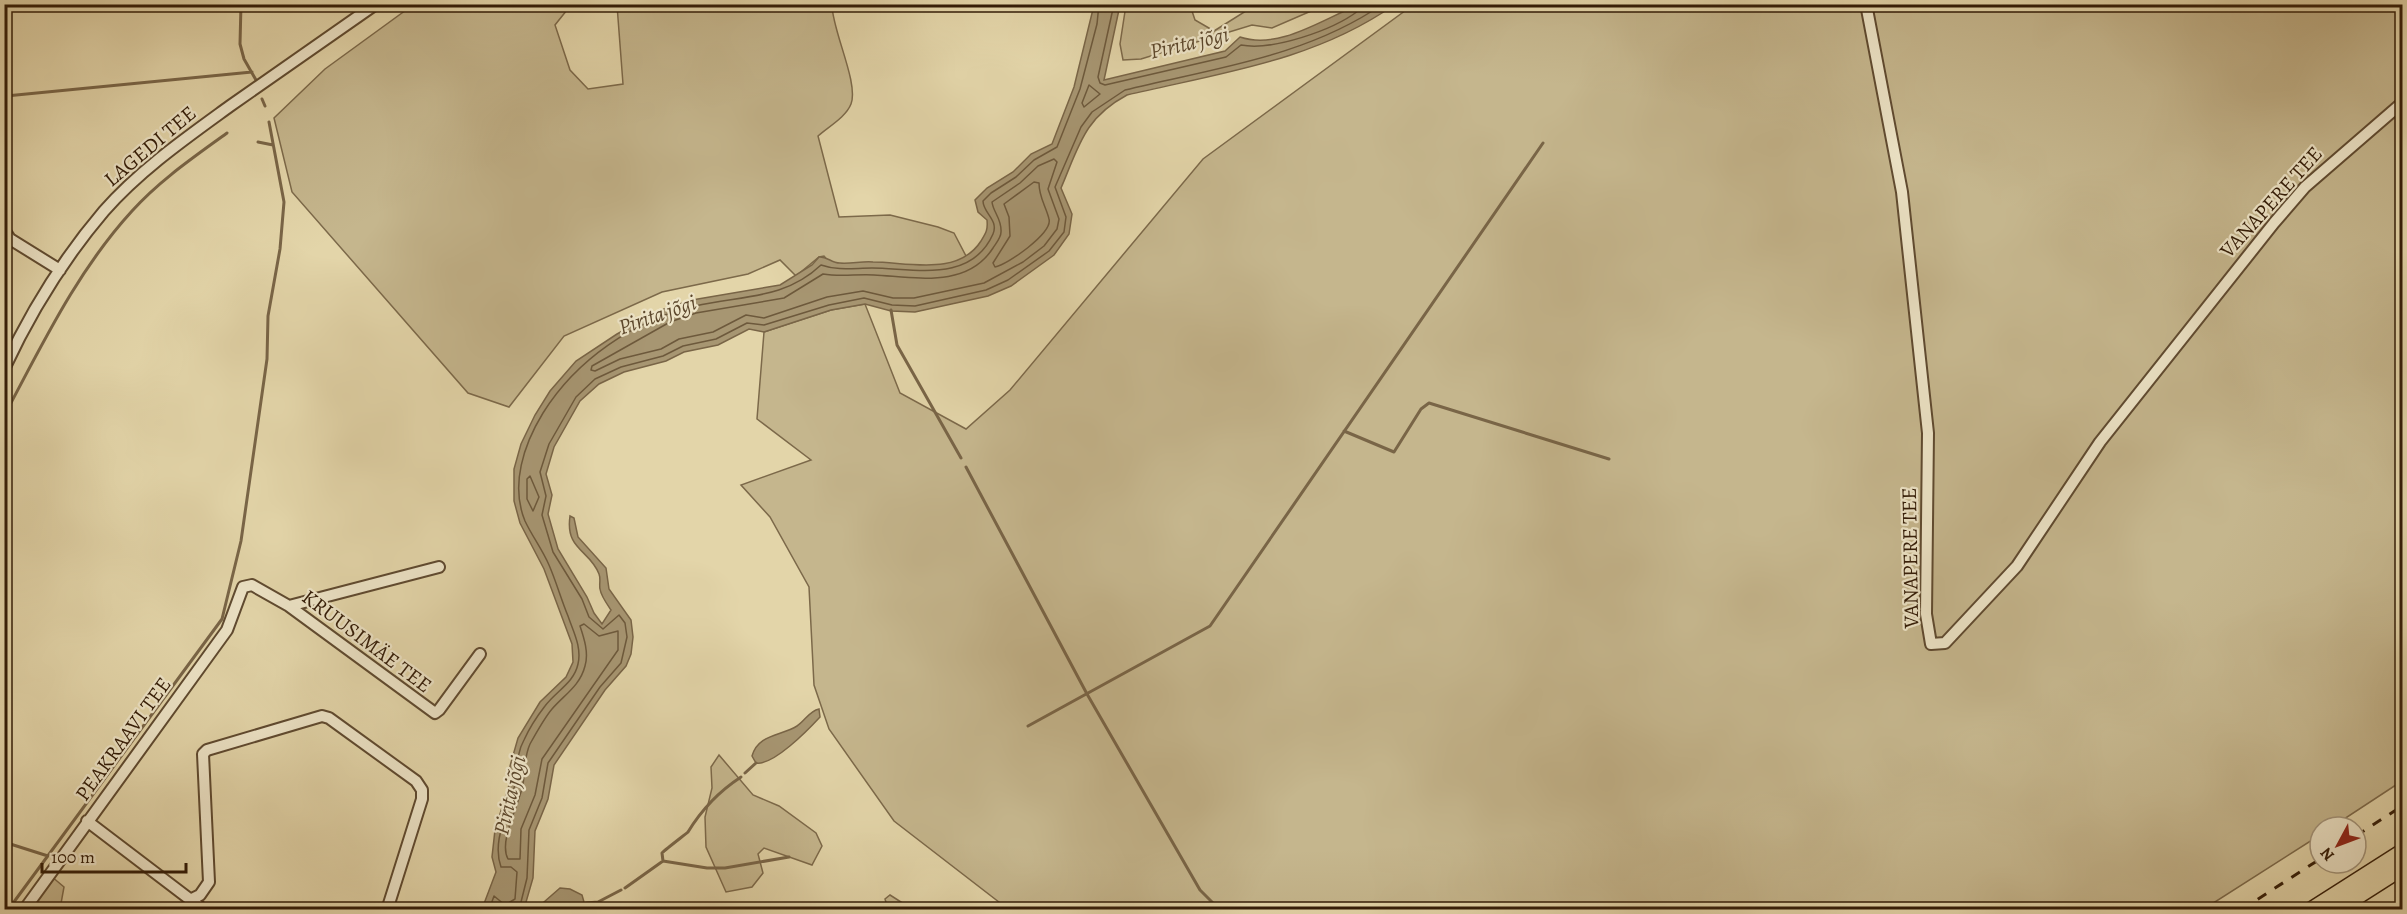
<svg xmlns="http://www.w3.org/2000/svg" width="2407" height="914" viewBox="0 0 2407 914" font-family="Alegreya,serif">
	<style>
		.green { fill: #c5b68d; stroke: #7c694a; stroke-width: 1.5 }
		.water { fill: #a79672; stroke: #796547; stroke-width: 1.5 }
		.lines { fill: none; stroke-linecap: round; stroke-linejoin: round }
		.shore { stroke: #6d593c; stroke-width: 1.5 }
		.stream { stroke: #796547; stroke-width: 3 }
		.minor-casing { stroke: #5f4a30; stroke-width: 14 }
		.highway-casing { stroke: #331c07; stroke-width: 18 }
		.minor { stroke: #ede4c7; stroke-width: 10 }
		.highway { stroke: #e3d5a9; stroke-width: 15 }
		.rail { stroke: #331c07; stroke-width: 3; stroke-dasharray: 10 10; stroke-linecap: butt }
		.labels { text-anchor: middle; stroke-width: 4.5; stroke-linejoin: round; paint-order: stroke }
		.street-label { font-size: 21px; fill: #331c07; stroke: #ede4c7 }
		.water-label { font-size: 22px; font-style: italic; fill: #5c472c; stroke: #ede4c7 }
	</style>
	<rect width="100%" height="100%" fill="#e3d5a9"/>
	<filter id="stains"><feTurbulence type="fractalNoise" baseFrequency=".00333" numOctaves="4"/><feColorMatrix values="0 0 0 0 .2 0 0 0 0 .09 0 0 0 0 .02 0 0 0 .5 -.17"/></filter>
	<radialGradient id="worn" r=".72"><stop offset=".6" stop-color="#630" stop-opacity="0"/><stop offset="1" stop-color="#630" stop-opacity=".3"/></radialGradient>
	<path class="green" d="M 413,5 L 571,5 L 555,25 L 570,70 L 588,89 L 623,84 L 617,5 L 832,5 C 832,30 859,83 851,104 C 846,117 828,127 818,136 L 839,217 L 890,215 L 938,227 L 954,233 L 966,256 L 950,289 L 854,291 L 824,256 L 819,257 L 796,276 L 780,260 L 748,274 L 662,292 L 564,336 L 509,407 L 468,393 L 292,192 L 274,118 L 325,69 Z
		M 1126,5 L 1190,5 L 1195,20 L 1214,31 L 1246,11 L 1249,5 L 1325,5 L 1272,28 L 1252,25 L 1141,59 L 1123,60 L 1120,44 Z
		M 1413,5 L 2402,5 L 2402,781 L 2332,827 L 2320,827 L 2320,835 L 2204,909 L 1008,909 L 894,821 L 829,729 L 814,685 L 809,587 L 770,517 L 741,485 L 811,460 L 757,419 L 764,332 L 831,310 L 865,304 L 900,393 L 966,429 L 1010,390 L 1203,159 Z
		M 719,755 L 753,795 L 779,806 L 816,833 L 822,846 L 812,865 L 764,848 L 758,854 L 763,873 L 752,887 L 726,892 L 706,847 L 705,817 L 712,788 L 711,767 Z
		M 51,876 L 64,887 L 60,909 L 32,910 Z
		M 890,895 L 912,909 L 888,909 L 885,899 Z"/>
	<path class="water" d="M 1094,5 L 1120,5 L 1104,80 L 1225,51 L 1240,37 C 1279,50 1321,20 1356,6 C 1366,1 1383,4 1394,5 C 1314,61 1220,73 1127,95 C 1084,118 1079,146 1061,188 L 1072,214 L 1069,234 L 1054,255 L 1011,286 L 988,296 L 915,312 L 891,311 L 865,304 L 831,310 L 764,332 L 749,329 L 718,345 L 684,352 L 666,361 L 624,372 L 599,384 L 580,401 L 554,447 L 546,474 L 552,495 L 548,514 L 558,549 L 587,597 L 594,613 L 602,624 L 611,610 C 607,604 601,596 600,589 C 599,584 601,579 599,574 C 590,550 565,550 570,516 L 574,518 L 578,537 L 606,568 L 609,589 L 631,620 L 633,637 L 631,654 L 626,666 L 605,690 L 554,765 L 548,799 L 535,831 L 533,878 L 524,909 L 482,909 L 496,872 L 492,857 L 495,830 L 510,782 L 510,766 L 518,738 L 540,702 L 566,677 L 573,662 L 572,644 L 544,569 L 520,523 L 514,501 L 514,469 L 521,444 L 535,415 L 550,391 L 576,361 L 617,334 L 664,309 L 692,300 L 780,285 L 812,265 L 819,257 C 827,256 831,263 840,263 C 851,264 862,261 873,262 C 907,262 958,277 981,241 C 986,233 988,230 987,220 L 978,212 L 975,200 L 987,188 L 1013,172 L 1031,154 L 1052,144 L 1074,87 Z
		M 819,709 L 820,717 C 808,730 773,766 756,763 L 752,756 C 758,734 781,736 797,726 C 805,721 809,711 819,709 Z
		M 560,888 L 570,889 L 582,895 L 586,909 L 536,909 Z"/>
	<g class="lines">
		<path class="shore" d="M 1114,4 L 1098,77 L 1100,83 L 1105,85 L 1226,57 L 1241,45 C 1273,51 1333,30 1358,11 L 1360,4
			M 1089,85 L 1100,94 L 1084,107 L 1082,103 Z
			M 1054,159 L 1057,162 L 1048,189 L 1059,219 L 1057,229 L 1044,246 L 1023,262 L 984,283 L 914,298 L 893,298 L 863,291 L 827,297 L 764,318 L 746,315 L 713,332 L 679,339 L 661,349 L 620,359 L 595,371 L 591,370 L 592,366 L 670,322 L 696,313 L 784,298 L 823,274 C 840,277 856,274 874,275 C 914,277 967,289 993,248 C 996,243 1001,238 1001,232 C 1002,219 993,212 992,202 L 1020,183 L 1038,166 Z
			M 1034,182 L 1039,183 C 1039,198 1046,206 1049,219 C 1053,233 1007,265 995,267 L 993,263 L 1010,236 L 1009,217 L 1004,204 Z
			M 530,476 L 539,497 L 533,511 L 527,499 L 527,479 Z
			M 584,624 L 599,636 L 618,631 L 618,650 L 542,759 L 535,795 L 521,829 L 520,859 L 508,859 C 498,841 520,803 523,784 C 525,771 524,757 530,744 C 535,735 546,716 552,709 C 564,695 580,686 585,666 C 589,653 584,638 580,626 Z
			M 489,910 L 494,896 L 505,905 L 515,899 L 517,872 L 511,867 L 501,867 C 491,839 510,811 515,784 C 518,770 516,754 524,740 C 529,729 538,715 545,706 C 556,691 574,683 578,664 C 582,647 573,631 568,616 C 561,599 556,581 549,565 C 542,549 532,536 525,521 C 510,485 524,444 543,413 C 576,360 634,320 695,306 C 742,295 784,300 821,265 C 838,271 854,268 872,268 C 913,268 971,284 993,234 C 999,220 983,213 983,201 L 991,193 L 1016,177 L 1034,160 L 1057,147 L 1080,89 L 1097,24 L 1099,4
			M 519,910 L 527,878 L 529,830 L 542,798 L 548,763 L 600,687 L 621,663 L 627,637 L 625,623 L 619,615 L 603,629 L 589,617 L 582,599 L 553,552 L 542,515 L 546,496 L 540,472 L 549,444 L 576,397 L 595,379 L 621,367 L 663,356 L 683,346 L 716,339 L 747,323 L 764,325 L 829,305 L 864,298 L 892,305 L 915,306 L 986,290 L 1008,280 L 1049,251 L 1064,232 L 1066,217 L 1055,187 L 1081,127 L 1092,112 L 1125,90 C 1214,68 1306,57 1383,4"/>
		<path class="stream" d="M 241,4 L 240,44 L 244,59 L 256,80
			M 6,96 L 252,72
			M 262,99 L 265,106
			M 258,142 L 273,145
			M 891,310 L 897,345 L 961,458
			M 4,416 C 42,345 77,271 132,211 C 160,180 194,157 227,133
			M 1344,431 L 1394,452 L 1421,409 L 1429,403 L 1609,459
			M 966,467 L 1087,694 L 1200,890 L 1220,910
			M 1028,726 L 1210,626 L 1543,143
			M 745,773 L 756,763
			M 4,842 L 48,856
			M 663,861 L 662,853 C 667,848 686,834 688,832 C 702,809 718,792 741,777
			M 625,888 L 663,861 L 707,868 L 725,868 L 789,857
			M 586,903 L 598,902 L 621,890
			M 8,910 L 222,619 L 241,541 L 267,359 L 268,316 L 280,249 L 284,202 L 269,122"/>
		<defs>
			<path id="minor" d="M 1866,4 L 1902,192 L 1928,433 L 1926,614 L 1931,644 L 1945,643 L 2017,566 L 2100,442 L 2274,223 L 2305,187 L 2402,103
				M 4,230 L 10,239 L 60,270
				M 4,369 C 30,313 64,258 104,211 C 140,170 186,138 230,106 C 279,72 328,38 376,4
				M 289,606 L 439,567
				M 87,821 L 204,910
				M 192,899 L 200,895 L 209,882 L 203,754 L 207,750 L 322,716 L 329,718 L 416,781 L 422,790 L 422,799 L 387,910
				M 24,910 L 227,630 L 243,587 L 252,585 L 289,606 L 435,713 L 439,710 L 480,654"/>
			<path id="highway" d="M 2311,910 L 2402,852
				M 2336,910 L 2402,868"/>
		</defs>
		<use href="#minor" class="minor-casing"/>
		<use href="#highway" class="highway-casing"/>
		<use href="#minor" class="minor"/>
		<use href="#highway" class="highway"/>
		<path class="rail" d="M 2356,836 L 2402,806
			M 2241,910 L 2320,859"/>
	</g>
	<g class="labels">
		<g class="street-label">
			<text transform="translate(150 146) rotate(-40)" y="7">LAGEDI TEE</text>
			<text transform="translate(2271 202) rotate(-48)" y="7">VANAPERE TEE</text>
			<text transform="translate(1910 558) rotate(-91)" y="7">VANAPERE TEE</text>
			<text transform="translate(367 641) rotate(37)" y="7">KRUUSIMÄE TEE</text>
			<text transform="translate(123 739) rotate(-54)" y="7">PEAKRAAVI TEE</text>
		</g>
		<g class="water-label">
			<text transform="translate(1189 42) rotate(-13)" y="8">Pirita jõgi</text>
			<text transform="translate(657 314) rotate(-19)" y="8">Pirita jõgi</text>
			<text transform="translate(509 795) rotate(-77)" y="8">Pirita jõgi</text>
		</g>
	</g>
	<rect width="2407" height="914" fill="none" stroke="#e3d5a9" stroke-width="24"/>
	<rect x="6" y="6" width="2395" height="902" fill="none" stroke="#331c07" stroke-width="3"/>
	<rect x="12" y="12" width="2383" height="890" fill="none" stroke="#331c07" stroke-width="1.5"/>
	<g transform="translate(2338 845) rotate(229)"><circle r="28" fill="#ede4c7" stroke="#a3947a" stroke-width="1.5"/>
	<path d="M0-4.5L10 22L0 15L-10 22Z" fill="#8f2418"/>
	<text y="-9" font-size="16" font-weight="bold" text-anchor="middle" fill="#331c07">N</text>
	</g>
	<path d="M42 863v9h144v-9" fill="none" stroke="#331c07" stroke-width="3"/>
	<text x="51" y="863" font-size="18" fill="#331c07" stroke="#ede4c7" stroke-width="4.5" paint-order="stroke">100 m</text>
	<rect width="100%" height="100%" filter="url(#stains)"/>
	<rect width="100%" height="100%" fill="url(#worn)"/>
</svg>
